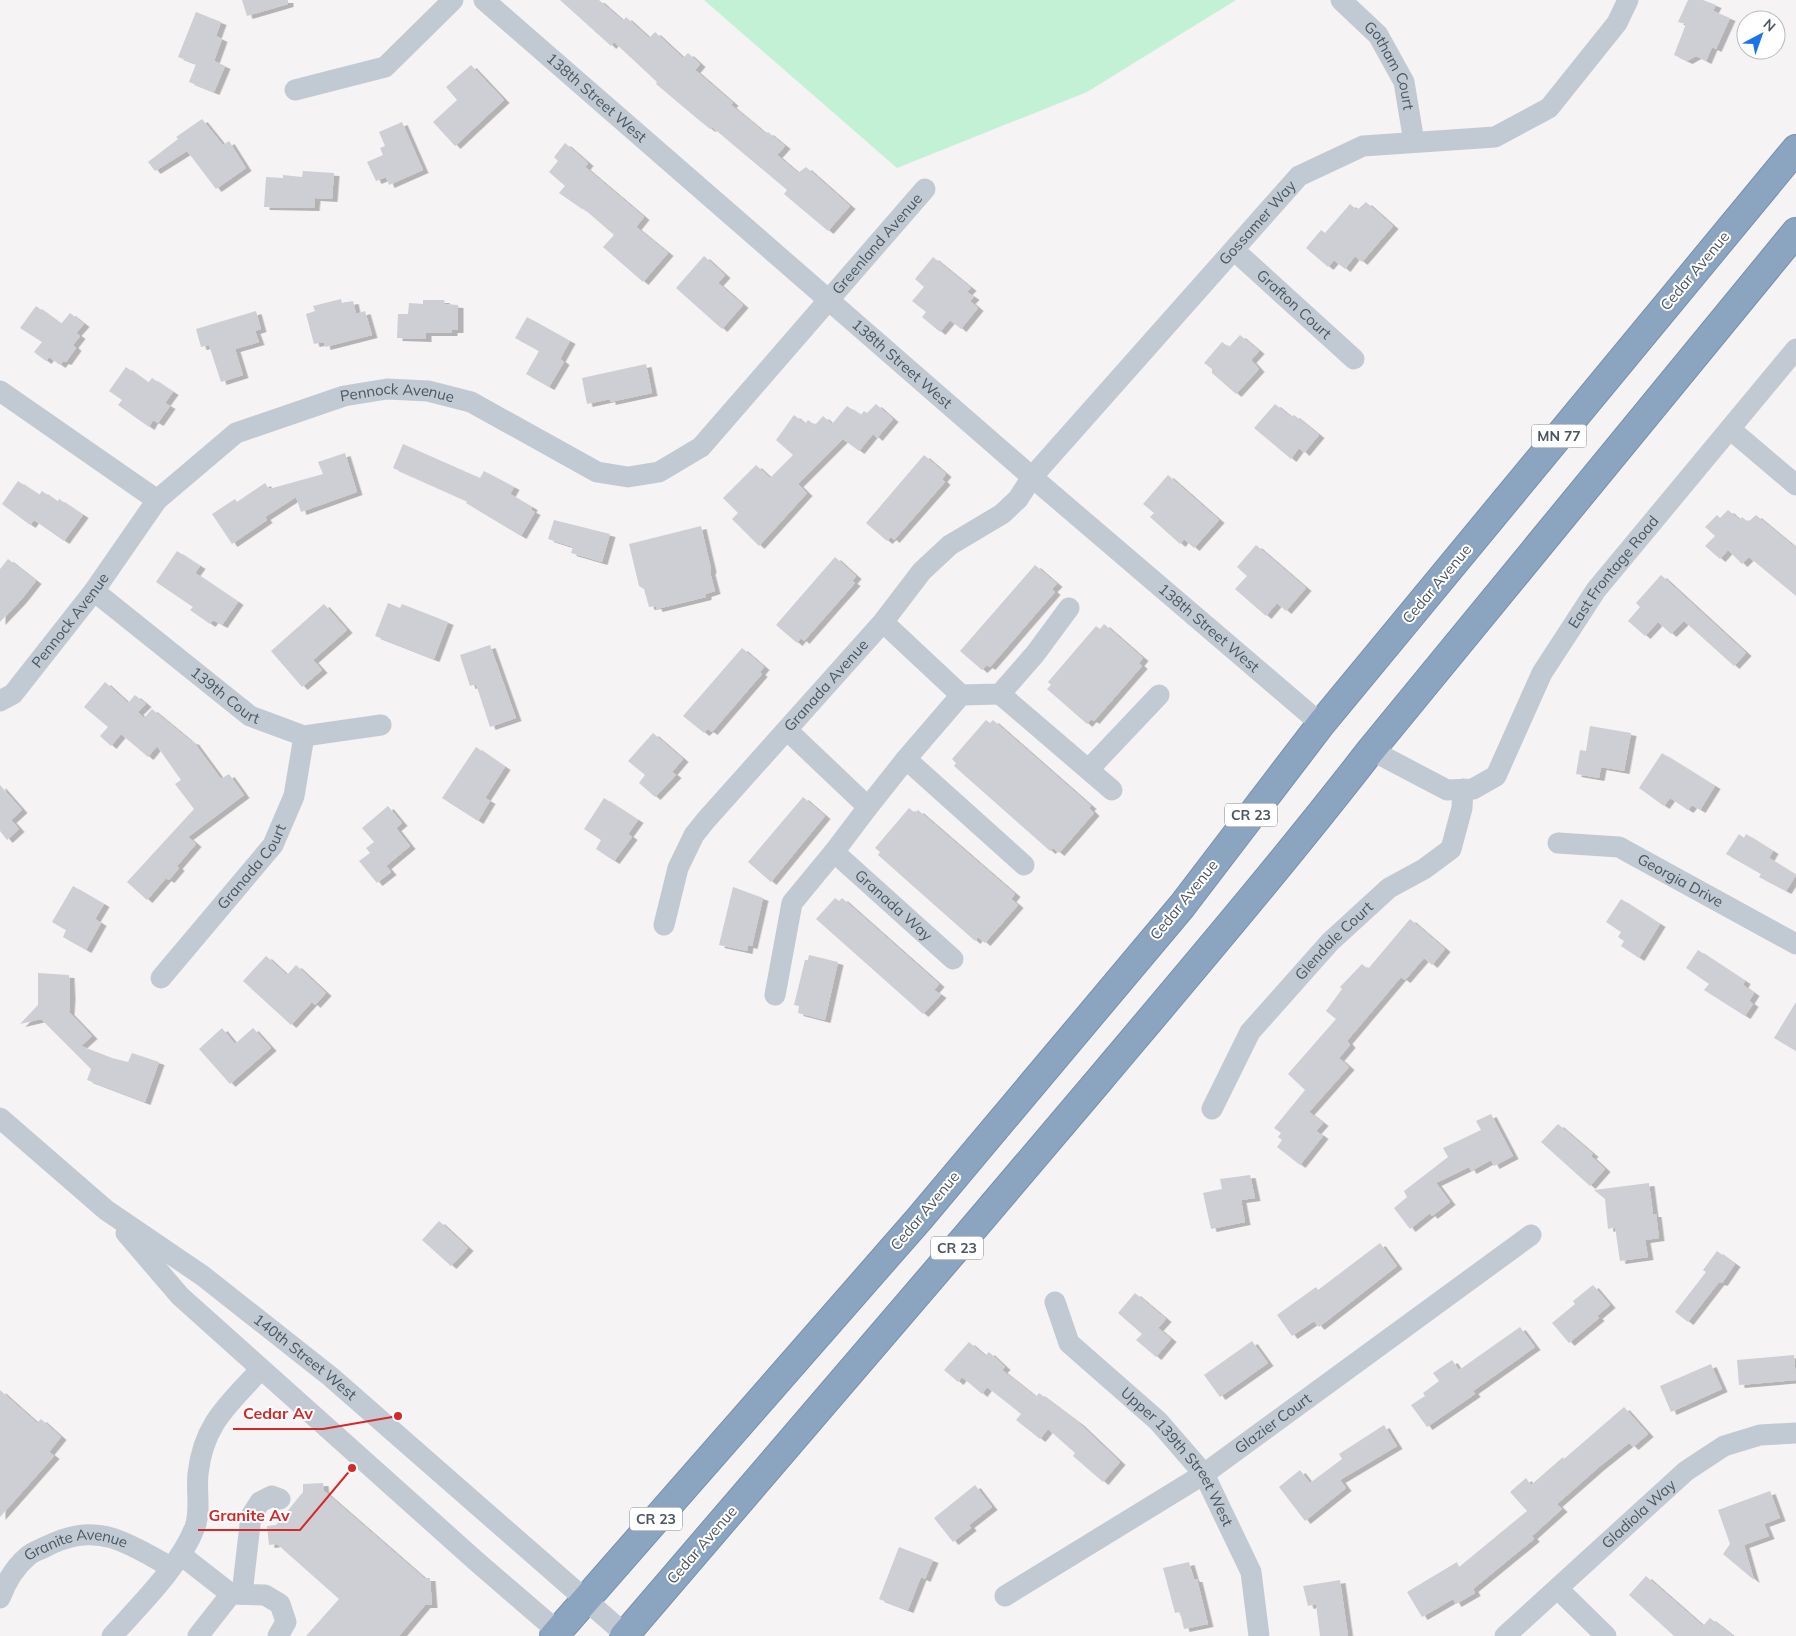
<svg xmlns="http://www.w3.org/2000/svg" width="1796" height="1636" viewBox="0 0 1796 1636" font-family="Mulish,sans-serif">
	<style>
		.green { fill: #c3f1d5 }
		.building { fill: #cdcfd5; filter: url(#shadow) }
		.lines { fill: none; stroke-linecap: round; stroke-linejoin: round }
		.highway-casing { stroke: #7690ad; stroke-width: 30 }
		.minor { stroke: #c1cad2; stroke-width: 21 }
		.highway { stroke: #8ba5c1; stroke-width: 28 }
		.labels { text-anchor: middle; stroke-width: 4; stroke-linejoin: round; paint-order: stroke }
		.shield { fill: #fff; stroke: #808990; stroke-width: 1 }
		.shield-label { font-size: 14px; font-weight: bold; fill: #4a5661 }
		.street-label { font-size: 15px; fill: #4a5661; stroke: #fff }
		.leader { fill: none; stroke: #d62828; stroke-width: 2 }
		.callout-dot { fill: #d62828; stroke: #fff; stroke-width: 2 }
		.callout-label { font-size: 16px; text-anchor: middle; font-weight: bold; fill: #d62828; stroke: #fff; stroke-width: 4; stroke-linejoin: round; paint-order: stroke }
	</style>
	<defs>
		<filter id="shadow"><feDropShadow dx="5.5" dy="3" stdDeviation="0" flood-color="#0004"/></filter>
	</defs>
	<rect width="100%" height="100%" fill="#f5f3f3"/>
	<path class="green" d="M 704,0 L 1236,0 L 1087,92 L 897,168 Z"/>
	<path class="building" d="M 242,0 L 288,0 L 288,4 L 247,16 Z
		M 560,0 L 599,0 L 623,21 L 626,17 L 649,38 L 655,32 L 683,58 L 688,53 L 700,64 L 695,70 L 733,103 L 731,105 L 766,134 L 768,132 L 785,146 L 777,155 L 798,173 L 806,167 L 850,206 L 828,231 L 784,194 L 787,190 L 712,127 L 710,129 L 700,121 L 656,84 L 657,82 L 614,42 L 611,46 Z
		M 1688,0 L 1703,0 L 1716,5 L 1713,11 L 1730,18 L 1716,49 L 1712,47 L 1706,61 L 1696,56 L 1687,61 L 1674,55 L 1686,24 L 1678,22 Z
		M 196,12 L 221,22 L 216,36 L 222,39 L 214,61 L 225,66 L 214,92 L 189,82 L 196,64 L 178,57 Z
		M 471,65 L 504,100 L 455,146 L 433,122 L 457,100 L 446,87 Z
		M 202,119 L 223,145 L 229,141 L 246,168 L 216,189 L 187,151 L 155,171 L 148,162 L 178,139 L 176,137 Z
		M 402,122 L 423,170 L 389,185 L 386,177 L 376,181 L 367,162 L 383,155 L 380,148 L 385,146 L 379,132 Z
		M 565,143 L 588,163 L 585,167 L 644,217 L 636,227 L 668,253 L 643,282 L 603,247 L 614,235 L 583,208 L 582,209 L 559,193 L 565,186 L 549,172 L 558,161 L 554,157 Z
		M 303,171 L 334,173 L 332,199 L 315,198 L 314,208 L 264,207 L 266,177 L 283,178 L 283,175 L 302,177 Z
		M 1366,202 L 1393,226 L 1362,262 L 1355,256 L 1345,269 L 1334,260 L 1328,267 L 1306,248 L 1321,230 L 1325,233 L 1350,204 L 1357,210 Z
		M 704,256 L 725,275 L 718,283 L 743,305 L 722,329 L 676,288 Z
		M 933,257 L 971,288 L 967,292 L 974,297 L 970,301 L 978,308 L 961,329 L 950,320 L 940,332 L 922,317 L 926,312 L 912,301 L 924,287 L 915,279 Z
		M 341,299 L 342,303 L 353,301 L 356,314 L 365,311 L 372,335 L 325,347 L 324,342 L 314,344 L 306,314 L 315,311 L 313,306 Z
		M 423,300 L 444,300 L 445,304 L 458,305 L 458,330 L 452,330 L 452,333 L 426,333 L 426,339 L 397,338 L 398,314 L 408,314 L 409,303 L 423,304 Z
		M 36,306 L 61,324 L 70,313 L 84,324 L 76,333 L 80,336 L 73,345 L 76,348 L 66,362 L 63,361 L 60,365 L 49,357 L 46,361 L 34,352 L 42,342 L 20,328 Z
		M 256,311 L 261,329 L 255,331 L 259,342 L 235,349 L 243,375 L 221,382 L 209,345 L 201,347 L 196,329 Z
		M 527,317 L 570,341 L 560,359 L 564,362 L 549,387 L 526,374 L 539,351 L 515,338 Z
		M 1240,335 L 1259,351 L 1251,360 L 1259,369 L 1236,394 L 1212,373 L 1212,369 L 1204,363 L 1222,342 L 1229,347 Z
		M 646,364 L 652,393 L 610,402 L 610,399 L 587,404 L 582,378 Z
		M 126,367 L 148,383 L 152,378 L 173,392 L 165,403 L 170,406 L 158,423 L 153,420 L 149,427 L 118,405 L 122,400 L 109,391 Z
		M 876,404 L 893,419 L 877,438 L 873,434 L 859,451 L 843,439 L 798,484 L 807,493 L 759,546 L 732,519 L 738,513 L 723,498 L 756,465 L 770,478 L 793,455 L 776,440 L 794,415 L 805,424 L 808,420 L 815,425 L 823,416 L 832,424 L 847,406 L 861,415 L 864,411 L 867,413 Z
		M 1275,404 L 1291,417 L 1294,415 L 1319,435 L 1304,453 L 1299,448 L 1291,459 L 1254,428 Z
		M 403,444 L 480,478 L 484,471 L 514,487 L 510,494 L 532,507 L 531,510 L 535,512 L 521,536 L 466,503 L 467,501 L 393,468 Z
		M 345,453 L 357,492 L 301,512 L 296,497 L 265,517 L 267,520 L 232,544 L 212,514 L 235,499 L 237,502 L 265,483 L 269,489 L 323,474 L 318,462 Z
		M 924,455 L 946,474 L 942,479 L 945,482 L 894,540 L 891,537 L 887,541 L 866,523 Z
		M 1168,475 L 1219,520 L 1194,548 L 1184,539 L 1180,544 L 1150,517 L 1154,513 L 1143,504 Z
		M 18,481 L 39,495 L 42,491 L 57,502 L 59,499 L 83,515 L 64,541 L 34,520 L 30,525 L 2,504 Z
		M 1728,510 L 1740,520 L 1742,517 L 1748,522 L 1756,515 L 1796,548 L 1796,596 L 1749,557 L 1742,564 L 1728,550 L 1720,559 L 1705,546 L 1715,536 L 1705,527 L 1717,515 L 1720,518 Z
		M 554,520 L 610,534 L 602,562 L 571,553 L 573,547 L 548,539 Z
		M 701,526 L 711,569 L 710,572 L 715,591 L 706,594 L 706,597 L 657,609 L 656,606 L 649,607 L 644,589 L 639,586 L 629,544 Z
		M 1256,545 L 1306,588 L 1286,611 L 1277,603 L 1266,616 L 1235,589 L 1247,576 L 1237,567 Z
		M 177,551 L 200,566 L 195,573 L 238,602 L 222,625 L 213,620 L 210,624 L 190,610 L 193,607 L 156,582 Z
		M 835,557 L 856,576 L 852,581 L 855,583 L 804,641 L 801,638 L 797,643 L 776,625 Z
		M 8,559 L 36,581 L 21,600 L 0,622 L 0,569 Z
		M 1035,565 L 1057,584 L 1052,589 L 1055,592 L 990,667 L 987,665 L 982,670 L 960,651 Z
		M 1661,575 L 1746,653 L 1734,666 L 1684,621 L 1671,634 L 1658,622 L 1645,636 L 1628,621 L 1640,607 L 1636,603 Z
		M 388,603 L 400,608 L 402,604 L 448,622 L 434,659 L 375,636 Z
		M 324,604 L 347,630 L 313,660 L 322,670 L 302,687 L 271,651 Z
		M 1104,624 L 1143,658 L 1139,663 L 1142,666 L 1094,721 L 1091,719 L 1087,724 L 1047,689 L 1051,685 L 1048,682 L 1096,626 L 1100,629 Z
		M 490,645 L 516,718 L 490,727 L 476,684 L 470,686 L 460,655 Z
		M 742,648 L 764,667 L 760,672 L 762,674 L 712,732 L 708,729 L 704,733 L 683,716 Z
		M 105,682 L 128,703 L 135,695 L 146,704 L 138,712 L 144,718 L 152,709 L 192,742 L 193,741 L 221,779 L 229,774 L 244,795 L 188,837 L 196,844 L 177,866 L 179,868 L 169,880 L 166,878 L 147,900 L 127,882 L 194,809 L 175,784 L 181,780 L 157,746 L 148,757 L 121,734 L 111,746 L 100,736 L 108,727 L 84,707 Z
		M 986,720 L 990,723 L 993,720 L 1091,806 L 1089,808 L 1094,813 L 1059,853 L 1053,848 L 1050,851 L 954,766 L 956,763 L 952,759 Z
		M 1590,726 L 1631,733 L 1624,771 L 1601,767 L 1599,778 L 1576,774 L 1580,750 L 1586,751 Z
		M 653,733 L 683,759 L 672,772 L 676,775 L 655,797 L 639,783 L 645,775 L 628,761 Z
		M 476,747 L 505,767 L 485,798 L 490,801 L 478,821 L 442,798 Z
		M 1662,753 L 1715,786 L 1700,810 L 1692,805 L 1688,810 L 1670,798 L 1664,806 L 1639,788 Z
		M 0,785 L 22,810 L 11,820 L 19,829 L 7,840 L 0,831 Z
		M 803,797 L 825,816 L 771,882 L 748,862 Z
		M 604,798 L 638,820 L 628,834 L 632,837 L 614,861 L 596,849 L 601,840 L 584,829 Z
		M 388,806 L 402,823 L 396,828 L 410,846 L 386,866 L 391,872 L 377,883 L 359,861 L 370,853 L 366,848 L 374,842 L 362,828 Z
		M 909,808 L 915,813 L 918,810 L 1015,894 L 1011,899 L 1018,905 L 985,943 L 978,937 L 975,941 L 878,855 L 880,852 L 875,848 Z
		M 1739,834 L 1744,838 L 1746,834 L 1773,851 L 1769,858 L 1796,875 L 1786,891 L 1759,877 L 1761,874 L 1726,854 Z
		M 73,886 L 104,904 L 95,919 L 101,923 L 86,950 L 63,937 L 66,930 L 52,922 Z
		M 733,887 L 763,898 L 752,946 L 748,945 L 747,951 L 719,945 Z
		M 835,898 L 839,901 L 842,898 L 939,984 L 934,990 L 941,995 L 923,1014 L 816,919 Z
		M 1621,899 L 1660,924 L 1639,958 L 1621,946 L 1624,941 L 1618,937 L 1621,932 L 1606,922 Z
		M 1410,919 L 1445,949 L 1432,965 L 1424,958 L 1405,980 L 1401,977 L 1347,1041 L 1350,1045 L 1339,1058 L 1349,1067 L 1309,1112 L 1323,1123 L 1316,1131 L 1323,1136 L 1300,1165 L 1277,1147 L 1282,1140 L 1278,1137 L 1281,1133 L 1274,1128 L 1305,1090 L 1288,1074 L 1336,1019 L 1326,1011 L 1342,989 L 1340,987 L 1362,964 L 1368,969 Z
		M 1698,950 L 1745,981 L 1743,985 L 1754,993 L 1749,1001 L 1753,1004 L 1745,1016 L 1704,990 L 1709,984 L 1686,968 Z
		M 809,955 L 838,962 L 825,1020 L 798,1013 L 799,1006 L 794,1005 L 805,960 L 808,960 Z
		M 266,956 L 287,975 L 296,965 L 326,993 L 315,1005 L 312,1002 L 291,1025 L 243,981 Z
		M 38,973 L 69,975 L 70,996 L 69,1012 L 92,1036 L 81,1046 L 112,1058 L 128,1062 L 132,1053 L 159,1062 L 145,1102 L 87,1080 L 91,1069 L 41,1019 L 20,1024 L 38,1005 Z
		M 1796,1002 L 1796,1051 L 1774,1038 Z
		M 222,1028 L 235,1044 L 253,1028 L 271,1048 L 230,1084 L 199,1049 Z
		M 1491,1114 L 1513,1156 L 1494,1166 L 1491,1160 L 1471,1171 L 1469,1167 L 1436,1183 L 1450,1202 L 1432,1216 L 1430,1213 L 1410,1229 L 1394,1208 L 1407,1197 L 1404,1191 L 1448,1157 L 1443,1148 L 1481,1130 L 1476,1121 Z
		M 1558,1124 L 1593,1154 L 1591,1156 L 1605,1169 L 1590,1186 L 1541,1142 Z
		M 1250,1175 L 1255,1198 L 1241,1200 L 1245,1222 L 1211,1229 L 1203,1193 L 1222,1189 L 1220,1179 Z
		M 1649,1183 L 1653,1214 L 1656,1214 L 1659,1238 L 1645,1240 L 1648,1257 L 1620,1261 L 1615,1227 L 1608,1229 L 1605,1199 L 1594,1190 Z
		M 439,1221 L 468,1248 L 451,1266 L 422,1240 Z
		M 1380,1243 L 1397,1266 L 1319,1327 L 1314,1321 L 1292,1336 L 1277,1315 L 1316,1287 L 1318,1290 Z
		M 1717,1251 L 1735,1264 L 1722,1283 L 1719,1282 L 1688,1322 L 1675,1312 L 1706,1272 L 1703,1270 Z
		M 1593,1285 L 1610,1305 L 1597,1316 L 1599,1318 L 1569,1343 L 1552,1323 L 1575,1304 L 1573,1301 Z
		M 1135,1293 L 1166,1319 L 1158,1328 L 1171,1339 L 1156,1357 L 1136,1340 L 1142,1334 L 1118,1313 Z
		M 1520,1327 L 1535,1347 L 1473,1391 L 1475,1394 L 1427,1427 L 1411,1405 L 1425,1396 L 1423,1393 L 1439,1381 L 1433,1373 L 1452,1360 L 1459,1370 Z
		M 1252,1341 L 1268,1363 L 1220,1397 L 1204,1375 Z
		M 969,1342 L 985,1356 L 989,1352 L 1005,1367 L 1002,1370 L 1036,1397 L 1039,1393 L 1079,1423 L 1120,1462 L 1103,1482 L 1073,1456 L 1075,1453 L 1048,1429 L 1040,1439 L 1016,1420 L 1021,1414 L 987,1387 L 982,1394 L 962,1377 L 958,1382 L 944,1370 Z
		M 1794,1355 L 1796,1380 L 1739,1385 L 1737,1360 Z
		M 1711,1364 L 1722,1389 L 1671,1412 L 1660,1386 Z
		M 0,1390 L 37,1423 L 41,1419 L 61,1437 L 49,1452 L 54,1456 L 0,1517 Z
		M 1624,1407 L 1648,1434 L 1633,1447 L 1629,1443 L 1599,1467 L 1557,1504 L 1562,1509 L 1532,1536 L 1534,1539 L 1473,1589 L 1475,1593 L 1456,1604 L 1453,1599 L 1422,1617 L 1407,1592 L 1457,1562 L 1459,1567 L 1527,1511 L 1510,1492 L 1526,1478 L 1531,1485 L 1563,1457 L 1564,1459 Z
		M 1384,1425 L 1397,1446 L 1340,1480 L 1346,1488 L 1305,1521 L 1279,1487 L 1300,1470 L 1310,1483 L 1342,1459 L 1339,1454 Z
		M 323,1483 L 324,1491 L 424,1578 L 430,1578 L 432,1605 L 425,1605 L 399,1636 L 306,1636 L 339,1599 L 277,1544 L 269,1545 L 267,1526 L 276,1525 L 303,1492 L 303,1484 Z
		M 975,1485 L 992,1507 L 969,1525 L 971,1528 L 953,1542 L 934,1518 Z
		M 1770,1491 L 1780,1518 L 1764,1524 L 1769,1536 L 1744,1545 L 1754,1580 L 1723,1554 L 1730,1544 L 1718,1510 Z
		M 899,1547 L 933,1560 L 925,1579 L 921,1577 L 908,1610 L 879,1599 Z
		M 1189,1562 L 1194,1579 L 1197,1579 L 1208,1624 L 1184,1629 L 1180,1612 L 1175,1613 L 1163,1568 Z
		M 1646,1576 L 1703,1626 L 1710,1618 L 1733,1636 L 1674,1636 L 1629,1595 Z
		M 1340,1580 L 1348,1636 L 1320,1636 L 1316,1604 L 1308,1606 L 1303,1586 Z"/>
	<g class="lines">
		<defs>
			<path id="highway" d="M 554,1636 L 920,1218 L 1182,906 L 1321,724 L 1796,149
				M 624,1636 C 783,1451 943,1265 1101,1078 C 1192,970 1284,862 1371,750 L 1796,232"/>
		</defs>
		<use href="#highway" class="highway-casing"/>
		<g class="minor">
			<path id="s1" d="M 484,0 L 1032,477 L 1321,724"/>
			<path id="s2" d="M 1341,0 L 1378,35 L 1404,82 L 1414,142"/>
			<path d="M 295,90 L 385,67 L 453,0"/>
			<path id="s3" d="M 1234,250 L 1354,359"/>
			<path d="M 0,391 L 157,500"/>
			<path d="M 1730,429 L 1796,485"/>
			<path id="s4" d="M 94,591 L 250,716 L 304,736 L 381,725"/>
			<path d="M 883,622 L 961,695"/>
			<path d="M 1000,694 L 1112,790"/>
			<path id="s5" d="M 0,701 L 13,694 L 94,591 L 157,500 L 236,433 L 344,396 L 387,389 L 428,391 L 471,402 L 597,472 L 628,477 L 659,472 L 701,447 L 925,189"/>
			<path d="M 787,730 L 868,807"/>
			<path id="s6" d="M 1371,750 L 1447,790 L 1473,789 L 1496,776 L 1542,673 L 1596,590 L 1796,349"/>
			<path d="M 906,759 L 1024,865"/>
			<path d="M 1089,769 L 1159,695"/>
			<path id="s7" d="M 1558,843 L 1619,847 L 1796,944"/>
			<path id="s8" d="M 834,852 L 953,959"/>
			<path id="s9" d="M 664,925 L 678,868 L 694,835 L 706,820 L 883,622 L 922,571 L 950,545 L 1002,514 L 1018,499 L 1032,477 L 1299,176 L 1363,146 L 1495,137 L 1549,108 L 1617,23 L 1628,0"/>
			<path id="s10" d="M 161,978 L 273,845 L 294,796 L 304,736"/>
			<path d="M 775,995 L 792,903 L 834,852 L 868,807 L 906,759 L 961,695 L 1000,694 L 1035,654 L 1069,608"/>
			<path id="s11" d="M 1212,1109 L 1250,1032 L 1330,942 L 1389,888 L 1424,869 L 1451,849 L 1462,808 L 1463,789"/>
			<path id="s12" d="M 0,1118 L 106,1210 L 203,1276 L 331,1377 L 627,1636"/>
			<path d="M 126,1233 L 180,1296 L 476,1561 L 563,1636"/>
			<path id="s13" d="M 1055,1302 L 1069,1343 L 1158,1421 L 1204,1474 L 1251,1572 L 1259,1636"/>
			<path d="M 181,1555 L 231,1594 L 198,1636"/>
			<path d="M 1558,1589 L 1606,1636"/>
			<path d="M 231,1594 L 265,1595 L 280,1604 L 286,1622 L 278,1636"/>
			<path d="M 242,1594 L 251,1516 L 260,1502 L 272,1496 L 280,1499"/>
			<path id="s14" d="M 1005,1596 L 1204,1474 L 1531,1235"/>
			<path id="s15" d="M 0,1598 C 6,1582 15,1567 28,1556 C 32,1552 39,1550 45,1547 C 67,1536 87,1531 112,1538 C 132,1544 152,1557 171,1567"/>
			<path d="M 112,1636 C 140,1605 180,1566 195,1527 C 201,1510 196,1492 198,1474 C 203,1424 229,1404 261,1369"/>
			<path id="s16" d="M 1505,1636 L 1686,1471 L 1724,1446 L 1760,1435 L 1796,1433"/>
		</g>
		<use href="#highway" class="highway"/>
	</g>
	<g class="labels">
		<g class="shield">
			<rect x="1531.5" y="424.5" width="55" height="23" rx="4"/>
			<rect x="1225" y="803.5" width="52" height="23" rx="4"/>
			<rect x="931" y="1236.5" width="52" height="23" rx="4"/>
			<rect x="630" y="1507.5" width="52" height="23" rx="4"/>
		</g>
		<g class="shield-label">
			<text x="1559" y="441">MN 77</text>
			<text x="1251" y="820">CR 23</text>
			<text x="957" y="1253">CR 23</text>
			<text x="656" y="1524">CR 23</text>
		</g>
		<g class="street-label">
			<text dy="5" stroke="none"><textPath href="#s2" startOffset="84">Gotham Court</textPath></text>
			<text dy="5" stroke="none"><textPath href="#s1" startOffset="149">138th Street West</textPath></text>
			<text dy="5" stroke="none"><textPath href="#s9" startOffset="931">Gossamer Way</textPath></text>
			<text dy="5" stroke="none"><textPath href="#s5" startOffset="1128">Greenland Avenue</textPath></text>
			<text transform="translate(1695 271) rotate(-50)" y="5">Cedar Avenue</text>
			<text dy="5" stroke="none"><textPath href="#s3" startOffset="81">Grafton Court</textPath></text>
			<text dy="5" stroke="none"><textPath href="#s1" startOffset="554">138th Street West</textPath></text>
			<text dy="5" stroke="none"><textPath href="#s5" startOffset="528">Pennock Avenue</textPath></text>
			<text dy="5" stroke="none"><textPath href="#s6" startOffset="375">East Frontage Road</textPath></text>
			<text transform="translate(1437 584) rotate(-50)" y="5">Cedar Avenue</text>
			<text dy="5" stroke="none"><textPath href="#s5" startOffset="108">Pennock Avenue</textPath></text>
			<text dy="5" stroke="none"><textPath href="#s1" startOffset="959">138th Street West</textPath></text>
			<text dy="5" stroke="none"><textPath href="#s9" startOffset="295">Granada Avenue</textPath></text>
			<text dy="5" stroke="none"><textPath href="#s4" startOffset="168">139th Court</textPath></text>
			<text dy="5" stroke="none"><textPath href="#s10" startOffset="144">Granada Court</textPath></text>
			<text dy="5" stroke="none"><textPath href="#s7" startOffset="131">Georgia Drive</textPath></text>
			<text transform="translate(1184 900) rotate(-51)" y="5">Cedar Avenue</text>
			<text dy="5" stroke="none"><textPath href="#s8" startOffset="80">Granada Way</textPath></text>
			<text dy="5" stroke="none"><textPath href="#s11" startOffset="210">Glendale Court</textPath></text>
			<text transform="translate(925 1211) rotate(-50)" y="5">Cedar Avenue</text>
			<text dy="5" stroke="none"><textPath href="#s12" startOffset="388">140th Street West</textPath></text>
			<text dy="5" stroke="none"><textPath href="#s14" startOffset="319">Glazier Court</textPath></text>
			<text dy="5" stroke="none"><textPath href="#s13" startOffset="202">Upper 139th Street West</textPath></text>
			<text dy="5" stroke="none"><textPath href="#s16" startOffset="181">Gladiola Way</textPath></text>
			<text transform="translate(702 1545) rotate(-49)" y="5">Cedar Avenue</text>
			<text dy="5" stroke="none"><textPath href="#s15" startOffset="102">Granite Avenue</textPath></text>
		</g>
	</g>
	<path class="leader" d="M398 1416L323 1429H233M352 1468L300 1530H198"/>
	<g class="callout-dot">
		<circle cx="398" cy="1416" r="5"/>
		<circle cx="352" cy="1468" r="5"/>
	</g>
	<g class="callout-label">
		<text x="278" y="1419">Cedar Av</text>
		<text x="249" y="1521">Granite Av</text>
	</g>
	<g transform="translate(1761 35) rotate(41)"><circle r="24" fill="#ffffff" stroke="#b7bbc0"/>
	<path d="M0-4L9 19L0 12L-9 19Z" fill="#1a73e8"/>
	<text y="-8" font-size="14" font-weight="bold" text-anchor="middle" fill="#4a5661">N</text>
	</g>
</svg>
